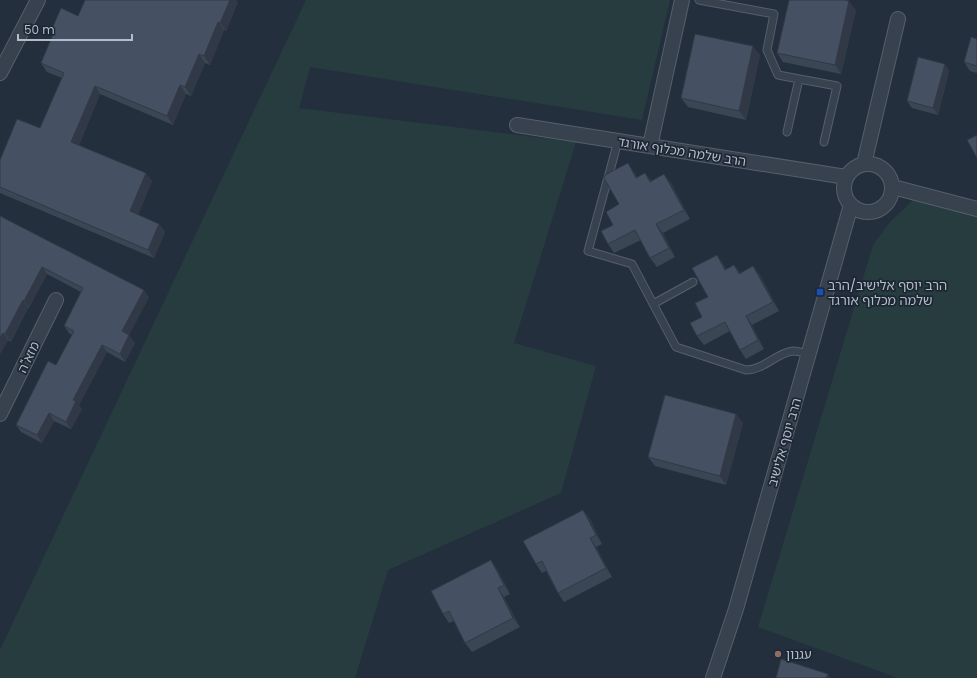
<svg xmlns="http://www.w3.org/2000/svg" width="977" height="678" viewBox="0 0 977 678" font-family="Poppins,'Noto Sans Hebrew',sans-serif">
	<style>
		.green { fill: #263c3f }
		.lines { fill: none; stroke-linecap: round; stroke-linejoin: round }
		.lane-casing { stroke: #565f6c; stroke-width: 9 }
		.street-casing { stroke: #565f6c; stroke-width: 16 }
		.lane { stroke: #38414e; stroke-width: 7 }
		.street { stroke: #38414e; stroke-width: 14 }
		.wall { fill: #3b4654 }
		.shaded-wall { fill: #303945 }
		.building { fill: #455162; stroke: #303945 }
		.transit-dot { fill: #1a4fb4; stroke: #1d2633; stroke-width: 1.5 }
		.education-dot { fill: #8d6e63; stroke: #1d2633; stroke-width: 1.5 }
		.labels { text-anchor: middle; stroke-width: 3.5; stroke-linejoin: round; paint-order: stroke }
		.street-label { font-size: 13px; fill: #b4bcc9; stroke: #1d2633 }
		.poi-label { font-size: 13px; fill: #b4bcc9; stroke: #1d2633; text-anchor: start }
	</style>
	<rect width="100%" height="100%" fill="#242f3e"/>
	<path class="green" d="M 306,0 L 670,0 L 642,120 L 310,67 L 299,108 L 576,142 L 514,343 L 596,366 L 561,493 L 388,570 L 355,678 L 0,678 L 0,650 Z
		M 917,196 L 977,213 L 977,678 L 898,678 L 758,627 L 873,245 L 890,222 Z"/>
	<g class="lines">
		<defs>
			<path id="lane" d="M 699,0 L 774,14 L 767,50 L 778,75 L 837,86 L 824,142
				M 787,132 L 799,79
				M 618,141 L 588,251 L 632,264 L 676,347 L 746,370 C 764,370 776,353 793,351 C 798,351 804,353 809,354
				M 653,304 L 693,282"/>
			<path id="street" d="M 0,73 L 38,0
				M 517,125 L 846,177
				M 650,146 L 682,0
				M844 188a24 24 0 1 1 48 0a24 24 0 1 1-48 0Z
				M 864,164 L 898,19
				M 893,187 L 977,209
				M 0,414 L 56,300
				M 713,678 L 736,609 L 851,205"/>
		</defs>
		<use href="#lane" class="lane-casing"/>
		<use href="#street" class="street-casing"/>
		<use href="#lane" class="lane"/>
		<use href="#street" class="street"/>
	</g>
	<path class="wall" d="M 238,2 L 226,31 L 224,30 L 210,65 L 205,63 L 191,96 L 186,94 L 173,125 L 100,94 L 79,145 L 152,181 L 138,215 L 159,224 L 165,232 L 154,258 L 0,193 L 0,160 L 40,128 L 62,78 L 47,72 L 41,63 L 53,34 L 51,31 L 78,16 Z
		M 856,10 L 841,74 L 783,62 L 777,53 Z
		M 977,39 L 977,73 L 970,71 L 964,62 Z
		M 760,55 L 746,120 L 688,107 L 681,98 Z
		M 945,64 L 949,71 L 938,115 L 912,108 L 907,101 Z
		M 634,172 L 637,177 L 645,173 L 651,181 L 664,174 L 671,183 L 690,219 L 663,233 L 675,257 L 657,267 L 650,258 L 641,240 L 614,253 L 608,244 L 613,225 L 619,204 Z
		M 0,216 L 149,297 L 129,335 L 135,343 L 125,362 L 107,352 L 79,405 L 82,409 L 71,429 L 54,421 L 42,443 L 21,432 L 16,425 L 56,365 L 72,335 L 69,333 L 64,326 L 81,292 L 47,274 L 29,308 L 28,308 L 11,342 L 8,340 L 0,354 Z
		M 717,255 L 726,269 L 734,265 L 740,273 L 753,266 L 760,275 L 779,311 L 752,325 L 764,349 L 746,359 L 740,350 L 730,331 L 704,345 L 697,336 L 708,297 Z
		M 736,414 L 743,423 L 726,485 L 655,466 L 648,457 Z
		M 583,510 L 590,519 L 602,544 L 596,547 L 612,577 L 564,602 L 558,593 L 546,571 L 542,573 L 536,564 Z
		M 497,569 L 510,594 L 504,597 L 520,627 L 472,652 L 465,643 L 454,621 L 449,623 L 443,614 Z"/>
	<path class="shaded-wall" d="M 230,0 L 236,0 L 238,2 L 226,31 L 220,23 Z
		M 849,1 L 856,10 L 841,74 L 835,65 Z
		M 218,22 L 224,30 L 210,65 L 204,56 Z
		M 753,46 L 760,55 L 746,120 L 739,111 Z
		M 199,54 L 205,63 L 191,96 L 185,87 Z
		M 945,64 L 949,71 L 938,115 L 933,108 Z
		M 180,85 L 186,94 L 173,125 L 167,116 Z
		M 95,86 L 100,94 L 77,150 L 71,142 Z
		M 628,163 L 634,172 L 642,187 L 636,178 Z
		M 146,173 L 152,181 L 136,220 L 130,211 Z
		M 664,174 L 671,183 L 690,219 L 684,210 Z
		M 159,224 L 165,232 L 154,258 L 148,250 Z
		M 656,224 L 663,233 L 675,257 L 669,248 Z
		M 717,255 L 723,264 L 731,279 L 725,270 Z
		M 753,266 L 760,275 L 779,311 L 773,302 Z
		M 42,267 L 47,274 L 29,308 L 24,301 Z
		M 144,290 L 149,297 L 127,339 L 122,331 Z
		M 23,300 L 28,308 L 11,342 L 5,334 Z
		M 746,316 L 752,325 L 764,349 L 758,340 Z
		M 3,333 L 8,340 L 0,354 L 0,337 Z
		M 129,335 L 135,343 L 125,362 L 120,354 Z
		M 102,345 L 107,352 L 79,405 L 82,409 L 71,429 L 66,422 L 73,400 Z
		M 49,413 L 54,421 L 42,443 L 37,435 Z
		M 736,414 L 743,423 L 726,485 L 720,476 Z
		M 583,510 L 590,519 L 602,544 L 596,535 Z
		M 590,538 L 596,547 L 612,577 L 606,568 Z
		M 491,560 L 497,569 L 510,594 L 504,585 Z
		M 498,588 L 504,597 L 520,627 L 513,618 Z
		M 828,674 L 830,678 L 826,678 Z"/>
	<path class="building" d="M 85,0 L 230,0 L 220,23 L 218,22 L 204,56 L 199,54 L 185,87 L 180,85 L 167,116 L 95,86 L 71,142 L 146,173 L 130,211 L 159,224 L 148,250 L 0,187 L 0,160 L 17,119 L 40,128 L 64,73 L 41,63 L 54,32 L 51,31 L 61,8 L 78,16 Z
		M 789,0 L 845,0 L 849,1 L 835,65 L 777,53 Z
		M 695,34 L 753,46 L 739,111 L 681,98 Z
		M 971,37 L 977,39 L 977,66 L 964,62 Z
		M 918,57 L 945,64 L 933,108 L 907,101 Z
		M 977,135 L 977,158 L 967,140 Z
		M 628,163 L 636,178 L 645,173 L 650,182 L 664,174 L 684,210 L 656,224 L 669,248 L 650,258 L 635,230 L 608,244 L 601,231 L 613,225 L 606,212 L 619,204 L 604,178 L 605,175 Z
		M 0,216 L 144,290 L 122,331 L 129,335 L 120,354 L 102,345 L 73,400 L 76,401 L 66,422 L 49,413 L 37,435 L 16,425 L 48,361 L 56,365 L 74,331 L 64,326 L 83,288 L 42,267 L 24,301 L 23,300 L 5,334 L 3,333 L 0,337 Z
		M 717,255 L 725,270 L 734,265 L 739,274 L 753,266 L 773,302 L 746,316 L 758,340 L 740,350 L 725,322 L 697,336 L 690,323 L 702,317 L 695,303 L 708,297 L 692,268 Z
		M 665,395 L 736,414 L 720,476 L 648,457 Z
		M 583,510 L 596,535 L 590,538 L 606,568 L 558,593 L 542,561 L 536,564 L 523,541 Z
		M 491,560 L 504,585 L 498,588 L 513,618 L 465,643 L 449,611 L 443,614 L 431,591 Z
		M 781,659 L 828,674 L 826,678 L 776,678 Z"/>
	<rect class="transit-dot" x="816" y="288" width="8" height="8" rx="2"/>
	<circle class="education-dot" cx="778" cy="654" r="4"/>
	<g class="labels">
		<g class="street-label">
			<text transform="translate(682 151) rotate(9)" y="5">הרב שלמה מכלוף אורגד</text>
			<text transform="translate(28 357) rotate(-64)" y="5">מזא"ה</text>
			<text transform="translate(784 442) rotate(-74)" y="5">הרב יוסף אלישיב</text>
		</g>
		<g class="poi-label">
			<text x="828" y="290">הרב יוסף אלישיב/הרב<tspan x="828" dy="15">שלמה מכלוף אורגד</tspan></text>
			<text x="786" y="659">עגנון</text>
		</g>
	</g>
	<path d="M18 34v6h114v-6" fill="none" stroke="#b4bcc9" stroke-width="2"/>
	<text x="24" y="34" font-size="12" fill="#b4bcc9" stroke="#1d2633" stroke-width="3" paint-order="stroke">50 m</text>
</svg>
